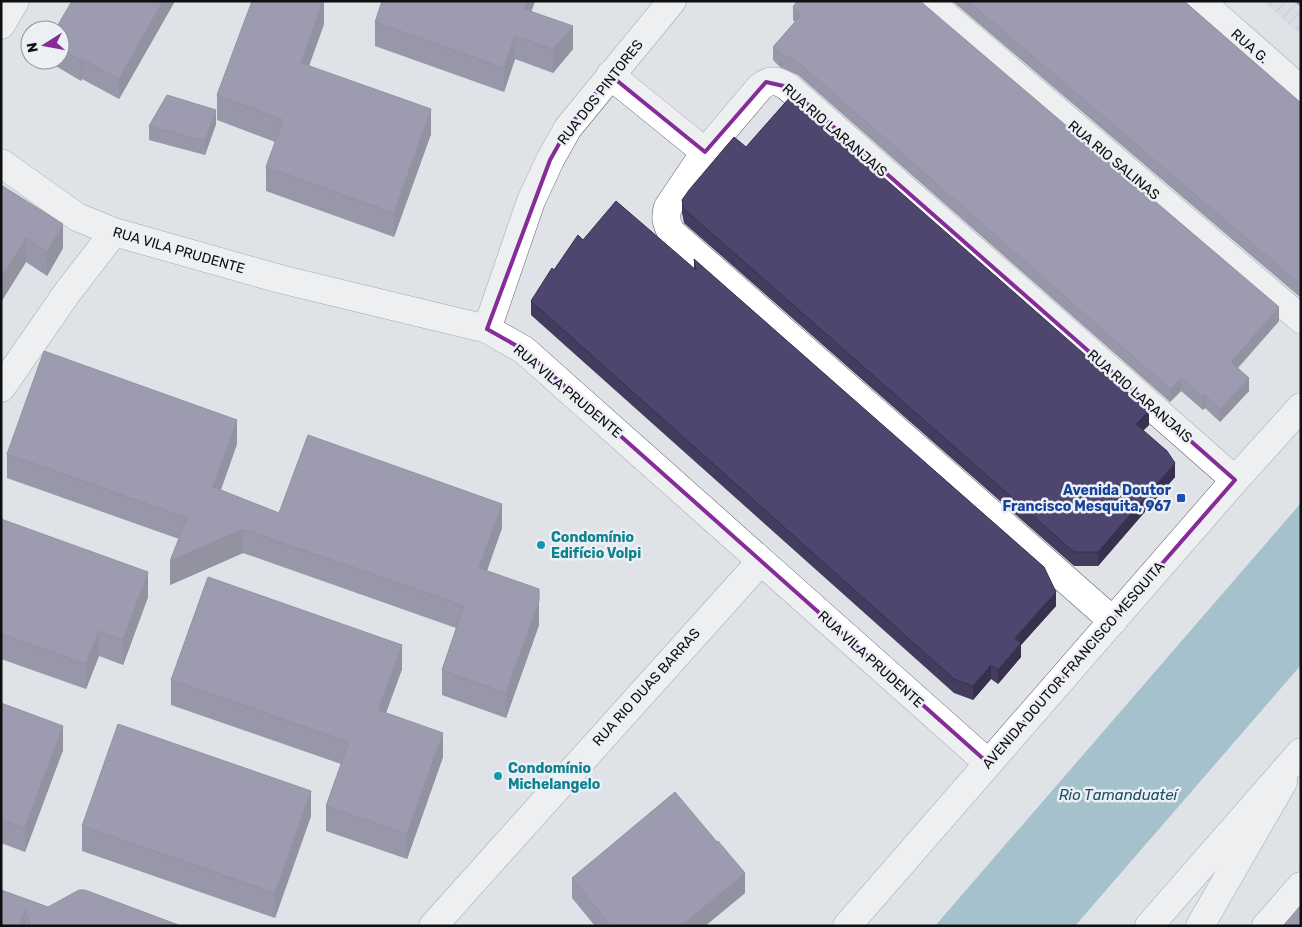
<svg xmlns="http://www.w3.org/2000/svg" width="1302" height="927" viewBox="0 0 1302 927" font-family="Rubik,sans-serif">
	<style>
		.industrial { fill: url(#industrial-furrows) }
		.water { fill: #5e9aad }
		.lines { fill: none; stroke-linecap: round; stroke-linejoin: round }
		.minor-casing { stroke: #616367; stroke-width: 29 }
		.highway-casing { stroke: #616367; stroke-width: 29 }
		.minor { stroke: #fff; stroke-width: 28 }
		.highway { stroke: #fff; stroke-width: 28 }
		.wall { fill: #433c5f }
		.shaded-wall { fill: #37314e }
		.building { fill: #4e466f; stroke: #37314e }
		.marked { fill: none; stroke: #852c98; stroke-width: 4; stroke-linejoin: round }
		.transit-dot { fill: #1a4fb4; stroke: #eceff4; stroke-width: 2 }
		.culture-dot { fill: #0f9aa8; stroke: #eceff4; stroke-width: 2 }
		.labels { text-anchor: middle; stroke-width: 5; stroke-linejoin: round; paint-order: stroke }
		.street-label { font-size: 14px; fill: #0e0f11; stroke: #eceff4 }
		.transit-label { font-size: 14px; font-weight: bold; fill: #164399; stroke: #eceff4; text-anchor: end }
		.culture-label { font-size: 14px; font-weight: bold; fill: #0d838f; stroke: #eceff4; text-anchor: start }
		.water-label { font-size: 15px; font-style: italic; fill: #1e5160; stroke: #eceff4 }
	</style>
	<defs>
		<pattern id="industrial-furrows" width="10" height="10" patternUnits="userSpaceOnUse" patternTransform="scale(1.25)"><rect width="10" height="10" fill="#d1d7e3"/><path d="M-1 1l2-2M0 10L10 0M9 11l2-2" fill="none" stroke="#b2b7c2"/></pattern>
	</defs>
	<rect width="100%" height="100%" fill="#dfe2e6"/>
	<path class="industrial" d="M 1263,1 L 1301,1 L 1301,35 Z"/>
	<path class="water" d="M 1301,503 L 1301,665 L 1075,926 L 935,926 Z"/>
	<g class="lines">
		<defs>
			<path id="minor" d="M 928,1 L 1301,319
				M 1200,1 L 1301,90
				M 1,25 L 15,1
				M 610,75 L 705,152
				M 1,163 L 77,217 L 114,232 L 280,279 L 487,329 L 524,350 L 988,763
				M 487,329 L 531,201 L 550,160 L 568,128 L 672,1
				M 1,388 L 67,293 L 114,232
				M 1113,621 L 671,232 C 666,222 665,217 668,207 L 705,152 L 760,87 C 770,79 777,80 788,87 L 1235,480
				M 433,926 L 761,561
				M 1200,926 L 1283,782
				M 1266,926 L 1301,886"/>
			<path id="highway" d="M 847,926 L 1235,480 L 1301,407
				M 1149,926 L 1301,752"/>
		</defs>
		<use href="#minor" class="minor-casing"/>
		<use href="#highway" class="highway-casing"/>
		<use href="#minor" class="minor"/>
		<use href="#highway" class="highway"/>
	</g>
	<path class="wall" d="M 72,1 L 175,1 L 119,99 L 82,79 L 81,81 L 49,62 L 49,60 L 60,60 L 60,30 Z
		M 324,1 L 324,24 L 309,66 L 431,134 L 394,237 L 266,191 L 266,167 L 275,142 L 217,120 L 217,95 Z
		M 535,1 L 531,12 L 573,49 L 553,73 L 515,59 L 504,92 L 375,46 L 375,22 Z
		M 952,1 L 1184,1 L 1301,103 L 1301,298 Z
		M 1294,1 L 1301,1 L 1301,7 Z
		M 793,7 L 1279,321 L 1238,368 L 1249,391 L 1220,422 L 1205,408 L 1203,410 L 1181,391 L 1170,402 L 798,75 L 780,67 L 773,60 L 773,47 L 795,22 L 793,20 Z
		M 216,124 L 205,155 L 149,140 L 149,126 Z
		M 746,147 L 1149,425 L 1143,430 L 1175,477 L 1098,566 L 1074,566 L 684,223 L 682,213 L 682,200 Z
		M 1,185 L 63,248 L 47,276 L 26,262 L 1,302 Z
		M 583,240 L 694,268 L 694,259 L 1056,606 L 1021,645 L 1021,657 L 998,684 L 991,679 L 973,700 L 954,693 L 531,315 L 531,301 L 554,270 Z
		M 237,444 L 221,490 L 279,513 L 502,528 L 487,571 L 539,625 L 506,718 L 442,695 L 442,670 L 456,628 L 243,553 L 170,585 L 179,539 L 7,478 L 7,454 Z
		M 1,519 L 148,597 L 123,665 L 99,656 L 86,689 L 1,659 Z
		M 402,669 L 386,713 L 443,757 L 407,859 L 326,831 L 326,806 L 341,764 L 171,705 L 171,680 Z
		M 1,703 L 63,750 L 25,852 L 1,843 Z
		M 311,816 L 275,918 L 82,851 L 82,826 Z
		M 572,878 L 745,893 L 705,926 L 595,926 L 572,898 Z
		M 1,890 L 48,907 L 181,926 L 1,926 Z"/>
	<path class="shaded-wall" d="M 163,1 L 175,1 L 119,99 L 119,79 Z
		M 323,1 L 324,24 L 301,87 L 301,63 Z
		M 527,1 L 535,1 L 524,33 L 524,9 Z
		M 573,26 L 573,49 L 553,73 L 553,49 Z
		M 515,36 L 515,59 L 504,92 L 504,68 Z
		M 82,59 L 82,79 L 81,81 L 81,61 Z
		M 431,109 L 431,134 L 394,237 L 394,213 Z
		M 216,110 L 216,124 L 205,155 L 205,141 Z
		M 63,224 L 63,248 L 47,276 L 47,252 Z
		M 26,238 L 26,262 L 1,302 L 1,278 Z
		M 1279,307 L 1279,321 L 1231,375 L 1231,362 Z
		M 1181,378 L 1181,391 L 1170,402 L 1170,389 Z
		M 1249,378 L 1249,391 L 1220,422 L 1220,409 Z
		M 1205,395 L 1205,408 L 1203,410 L 1203,397 Z
		M 1149,411 L 1149,425 L 1136,438 L 1136,424 Z
		M 237,420 L 237,444 L 213,511 L 213,487 Z
		M 1175,463 L 1175,477 L 1098,566 L 1098,552 Z
		M 502,504 L 502,528 L 479,592 L 479,568 Z
		M 243,529 L 243,553 L 170,585 L 170,561 Z
		M 148,572 L 148,597 L 123,665 L 123,640 Z
		M 1056,592 L 1056,606 L 1021,645 L 1021,657 L 998,684 L 998,670 L 1015,638 Z
		M 539,601 L 539,625 L 506,718 L 506,693 Z
		M 99,631 L 99,656 L 86,689 L 86,664 Z
		M 402,645 L 402,669 L 378,734 L 378,710 Z
		M 991,665 L 991,679 L 973,700 L 973,686 Z
		M 63,726 L 63,750 L 25,852 L 25,828 Z
		M 443,733 L 443,757 L 407,859 L 407,834 Z
		M 311,791 L 311,816 L 275,918 L 275,893 Z
		M 745,873 L 745,893 L 705,926 L 681,926 Z
		M 25,910 L 25,926 L 20,926 Z"/>
	<path class="building" d="M 72,1 L 163,1 L 119,79 L 82,59 L 81,61 L 60,48 L 60,30 L 55,30 Z
		M 252,1 L 323,1 L 301,63 L 431,109 L 394,213 L 266,167 L 283,120 L 217,95 Z
		M 382,1 L 527,1 L 524,9 L 573,26 L 553,49 L 515,36 L 504,68 L 375,22 Z
		M 797,1 L 920,1 L 1279,307 L 1231,362 L 1249,378 L 1220,409 L 1205,395 L 1203,397 L 1181,378 L 1170,389 L 798,62 L 780,53 L 773,47 L 801,15 L 793,7 Z
		M 968,1 L 1184,1 L 1301,103 L 1301,285 Z
		M 167,95 L 216,110 L 205,141 L 149,126 Z
		M 791,96 L 1149,411 L 1136,424 L 1167,451 L 1175,463 L 1098,552 L 1074,552 L 684,209 L 682,200 L 689,190 L 734,137 L 746,147 Z
		M 1,185 L 63,224 L 47,252 L 26,238 L 1,278 Z
		M 616,201 L 696,270 L 694,259 L 1044,567 L 1056,592 L 1015,638 L 1021,643 L 998,670 L 991,665 L 973,686 L 954,679 L 531,301 L 552,268 L 554,270 L 578,235 L 583,240 Z
		M 44,351 L 237,420 L 213,487 L 279,513 L 308,435 L 502,504 L 479,568 L 539,589 L 539,601 L 506,693 L 442,670 L 464,606 L 243,529 L 170,561 L 187,518 L 7,454 Z
		M 1,519 L 148,572 L 123,640 L 99,631 L 86,664 L 1,634 Z
		M 208,577 L 402,645 L 378,710 L 443,733 L 407,834 L 326,806 L 349,742 L 171,680 Z
		M 1,703 L 63,726 L 25,828 L 1,819 Z
		M 118,724 L 311,791 L 275,893 L 82,826 Z
		M 675,792 L 717,842 L 718,841 L 745,873 L 681,926 L 611,926 L 572,878 Z
		M 1,890 L 48,907 L 79,890 L 85,890 L 181,926 L 31,926 L 25,910 L 20,926 L 1,926 Z
		M 1301,905 L 1301,926 L 1283,926 Z"/>
	<path d="M0 0H1302V927H0ZM 610,75 L 705,152 L 766,82 L 788,87 L 1235,480 L 988,763 L 524,350 L 487,329 L 550,160 L 568,128 Z" fill="#dfe2e6" fill-opacity=".55" fill-rule="evenodd"/>
	<path class="marked" d="M 610,75 L 705,152 L 766,82 L 788,87 L 1235,480 L 988,763 L 524,350 L 487,329 L 550,160 L 568,128 Z"/>
	<rect class="transit-dot" x="1176" y="493" width="10" height="10" rx="2.5"/>
	<g class="culture-dot">
		<circle cx="541" cy="545" r="5"/>
		<circle cx="498" cy="776" r="5"/>
	</g>
	<g class="labels">
		<g class="street-label">
			<text transform="translate(1250 46) rotate(41)" y="5">RUA G.</text>
			<text transform="translate(600 92) rotate(-52)" y="5">RUA DOS PINTORES</text>
			<text transform="translate(835 130) rotate(41)" y="5">RUA RIO LARANJAIS</text>
			<text transform="translate(1114 160) rotate(40)" y="5">RUA RIO SALINAS</text>
			<text transform="translate(179 250) rotate(16)" y="5">RUA VILA PRUDENTE</text>
			<text transform="translate(568 391) rotate(40)" y="5">RUA VILA PRUDENTE</text>
			<text transform="translate(1140 396) rotate(41)" y="5">RUA RIO LARANJAIS</text>
			<text transform="translate(871 659) rotate(42)" y="5">RUA VILA PRUDENTE</text>
			<text transform="translate(1073 665) rotate(-49)" y="5">AVENIDA DOUTOR FRANCISCO MESQUITA</text>
			<text transform="translate(646 687) rotate(-48)" y="5">RUA RIO DUAS BARRAS</text>
		</g>
		<g class="transit-label">
			<text x="1171" y="495">Avenida Doutor<tspan x="1171" dy="16">Francisco Mesquita, 967</tspan></text>
		</g>
		<g class="culture-label">
			<text x="551" y="542">Condomínio<tspan x="551" dy="16">Edifício Volpi</tspan></text>
			<text x="508" y="773">Condomínio<tspan x="508" dy="16">Michelangelo</tspan></text>
		</g>
		<g class="water-label">
			<text x="1118" y="800">Rio Tamanduateí</text>
		</g>
	</g>
	<rect width="1302" height="927" fill="none" stroke="#0e0f11" stroke-width="5"/>
	<g transform="translate(45 45) rotate(259)"><circle r="24" fill="#eceff4" stroke="#939599"/>
	<path d="M0-4L9 19L0 12L-9 19Z" fill="#852c98"/>
	<text y="-8" font-size="14" font-weight="bold" text-anchor="middle" fill="#0e0f11">N</text>
	</g>
</svg>
